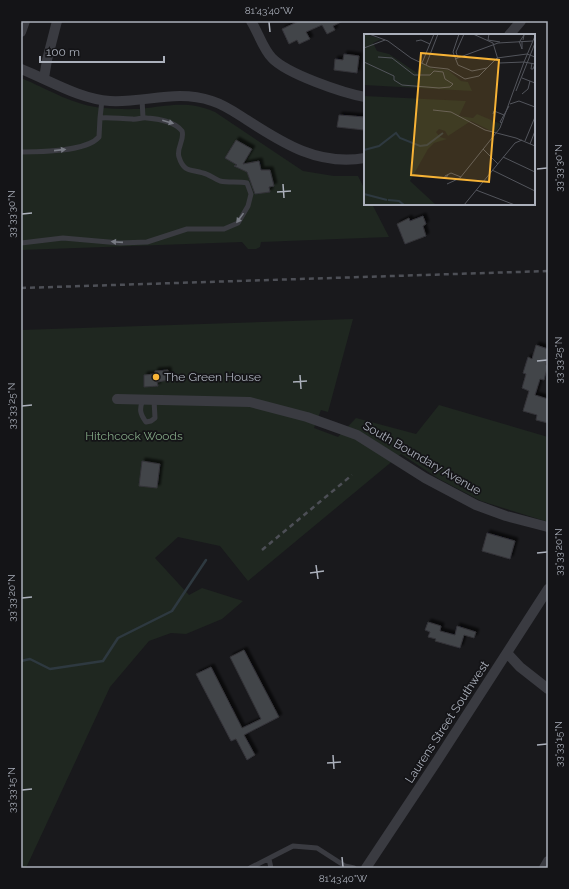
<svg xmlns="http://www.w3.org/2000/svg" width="569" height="889" viewBox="0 0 569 889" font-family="Raleway,sans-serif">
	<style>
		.green { fill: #1f2720 }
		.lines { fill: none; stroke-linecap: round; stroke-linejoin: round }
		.stream { stroke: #2e3940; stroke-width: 2.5 }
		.building { fill: #434449; stroke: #333338; filter: url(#shadow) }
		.service { stroke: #3a3b41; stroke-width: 5 }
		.minor { stroke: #3a3b41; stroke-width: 10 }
		.rail { stroke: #4d4f56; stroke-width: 2.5; stroke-dasharray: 5 4; stroke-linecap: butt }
		.oneway { fill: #787b84 }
		.ticks { fill: none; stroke: #abb0bb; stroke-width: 1.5 }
		.poi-dot { fill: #f7b336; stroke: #141417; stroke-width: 1.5 }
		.labels { text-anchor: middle; stroke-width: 3.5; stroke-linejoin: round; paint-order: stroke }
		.poi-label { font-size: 12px; fill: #abb0bb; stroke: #141417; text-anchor: start }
		.park-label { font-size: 12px; fill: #82a784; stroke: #141417 }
		.street-label { font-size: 12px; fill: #abb0bb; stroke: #141417 }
		.inset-river { fill: none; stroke: #2e3940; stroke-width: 2 }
		.inset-road { fill: none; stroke: #53555c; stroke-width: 1 }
		.view { fill: #f7b336; fill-opacity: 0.15; stroke: #f7b336; stroke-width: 2 }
		.inset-edge { fill: none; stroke: #abb0bb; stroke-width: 2 }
		.neatline { fill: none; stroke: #abb0bb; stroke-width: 1.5 }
		.ticks-label { font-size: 10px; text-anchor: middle; fill: #abb0bb }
	</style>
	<defs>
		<filter id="shadow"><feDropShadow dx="3" dy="-3" stdDeviation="1" flood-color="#0009"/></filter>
	</defs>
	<rect width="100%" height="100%" fill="#19191c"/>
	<path class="green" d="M 21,78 C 48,89 74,106 104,108 C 118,109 133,110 147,108 C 173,105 189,101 215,112 L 303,171 L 334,176 L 358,176 L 365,190 L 365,204 L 372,204 L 389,237 L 261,242 L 260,247 L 256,249 L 248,249 L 242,242 L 21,250 Z
		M 353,319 L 328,412 L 321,410 L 314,428 L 338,437 L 356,418 L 416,434 L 439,405 L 548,437 L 548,522 L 481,501 L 439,479 L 401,454 L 248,581 L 220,546 L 178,537 L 155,558 L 189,595 L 202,588 L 243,601 L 222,619 L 186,634 L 171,633 L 149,641 L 110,687 L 26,868 L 21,868 L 21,330 Z"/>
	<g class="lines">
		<path class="stream" d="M 21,661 L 30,659 L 50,669 L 103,661 L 118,638 L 172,611 L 206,560"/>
	</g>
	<path class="building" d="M 299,21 L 343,21 L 333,26 L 335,30 L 327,34 L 322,25 L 306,32 L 310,39 L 299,44 L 297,40 L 289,44 L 282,29 Z
		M 344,54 L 359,56 L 357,73 L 334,70 L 335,59 L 343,60 Z
		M 339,115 L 365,117 L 364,130 L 337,127 Z
		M 236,140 L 252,149 L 243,164 L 259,161 L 261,170 L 270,170 L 274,186 L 269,187 L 270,192 L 255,194 L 247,172 L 234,166 L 237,165 L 225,158 Z
		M 423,216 L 426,224 L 423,226 L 426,236 L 405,244 L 397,224 L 409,218 L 410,221 Z
		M 536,345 L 548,349 L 546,365 L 548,365 L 544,380 L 540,379 L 535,395 L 548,399 L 548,423 L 536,420 L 537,415 L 523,411 L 529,391 L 522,388 L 526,374 L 523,373 L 528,357 L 532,359 Z
		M 168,370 L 169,380 L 157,382 L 158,386 L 144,387 L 144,375 L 155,374 L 155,371 Z
		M 142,461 L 160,464 L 157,488 L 139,486 Z
		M 487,533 L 515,541 L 510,559 L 482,551 Z
		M 428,622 L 441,626 L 440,631 L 455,635 L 457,626 L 476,632 L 474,638 L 464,635 L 460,648 L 435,641 L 436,639 L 428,637 L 430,632 L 425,630 Z
		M 244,650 L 279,717 L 244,735 L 255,755 L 247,760 L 236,739 L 231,741 L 196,674 L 211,667 L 242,728 L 261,719 L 230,657 Z"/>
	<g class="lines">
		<path class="service" d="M 142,99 L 143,118
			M 100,118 L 102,100
			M 21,152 C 39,152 86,152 99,137 L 100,118 C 111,117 121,119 132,119 C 137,120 142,117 147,118 C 159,119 174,121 182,131 C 185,140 176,148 179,157 C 184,173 191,169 203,173 C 209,174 214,179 220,181 C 229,183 238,181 247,183 L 251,194 L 248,206 L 238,223 L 224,229 L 187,229 L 147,242 L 120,243 L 63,238 L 21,243
			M 143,400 C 139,409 140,414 146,422 L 151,421 L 155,418 L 154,400
			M 269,859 L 271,868
			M 250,868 L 293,846 L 317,848 L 345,866 L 354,868"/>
		<path class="minor" d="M 251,21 C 258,32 263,49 272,58 C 287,74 343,93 365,97
			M 21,32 L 25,21
			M 509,35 L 521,21
			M 21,69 C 49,80 79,99 110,101 C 145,103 176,89 212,101 C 225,105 236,113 247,120 C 284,144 319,166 365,158
			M 44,78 L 47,60 L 57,21
			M 117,399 L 250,402 L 307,417 L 357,435 L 425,478 L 476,505 L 506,516 L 548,527
			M 507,653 L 520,667 L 548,689
			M 366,868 L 437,761 L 548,589
			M 544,868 L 548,861"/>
		<path class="rail" d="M 21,288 L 548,271
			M 262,550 L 352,475"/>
	</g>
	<defs><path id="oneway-solid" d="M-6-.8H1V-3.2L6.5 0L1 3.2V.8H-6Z"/></defs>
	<g class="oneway">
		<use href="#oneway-solid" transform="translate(168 122) rotate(16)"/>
		<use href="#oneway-solid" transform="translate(60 150) rotate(-6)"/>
		<use href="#oneway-solid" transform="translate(240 218) rotate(126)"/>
		<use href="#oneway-solid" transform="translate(117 242) rotate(-176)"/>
	</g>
	<path class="ticks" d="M 269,22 L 270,32M 537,169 L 547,168M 283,184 L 284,198M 277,192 L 291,191M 22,214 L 32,213M 537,361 L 547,360M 300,375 L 301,389M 293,382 L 307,381M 22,406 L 32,405M 537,553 L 547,552M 316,565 L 318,579M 310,573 L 324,571M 22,598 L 32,597M 537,745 L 547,744M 333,755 L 334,769M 327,763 L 341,762M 22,790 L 32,789M 342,857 L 343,867"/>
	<circle class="poi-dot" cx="156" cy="377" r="4"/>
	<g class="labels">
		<g class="poi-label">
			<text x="164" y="381">The Green House</text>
		</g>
		<g class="park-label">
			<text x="134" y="440">Hitchcock Woods</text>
		</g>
		<g class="street-label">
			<text transform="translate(422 458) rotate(30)" y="4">South Boundary Avenue</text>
			<text transform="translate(447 722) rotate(-57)" y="4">Laurens Street Southwest</text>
		</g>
	</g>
	<g transform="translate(364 34)">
		<rect width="171" height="171" fill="#19191c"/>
		<path d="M 0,0 L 17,5 L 9,9 L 13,17 L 25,20 L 53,39 L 57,29 L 70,35 L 84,36 L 97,47 L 104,48 L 108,57 L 0,51 ZM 0,62 L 102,67 L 95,82 L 109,84 L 113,80 L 137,90 L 131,99 L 107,87 L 84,102 L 81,97 L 75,95 L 72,98 L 76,103 L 83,105 L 70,109 L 64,115 L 46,147 L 72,171 L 0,171 Z" fill="#1f2720"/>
		<path class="inset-river" d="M 0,116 L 15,112 L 32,99 L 36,104 L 56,112 L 63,111 L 79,99M 0,160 L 23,166M 24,166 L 35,167 L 40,171"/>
		<path class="inset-road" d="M 5,0 L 24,7 L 47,24 L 66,33 L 84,35 L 101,45 L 115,42 L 133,24M 95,0 L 89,18 L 94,31 L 108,37 L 123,34M 125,0 L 124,6 L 136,8M 171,2 L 160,28 L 171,30M 52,7 L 57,6 L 66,10M 155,7 L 158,15 L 158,7M 156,7 L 160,1 L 159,6M 0,14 L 21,6M 94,24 L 92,18 L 100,0M 133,24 L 163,20 L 171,23M 91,25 L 134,9 L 169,7M 0,28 L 30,42 L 30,46 L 38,51 L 75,54 L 86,53 L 89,50 L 81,45 L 79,38 L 70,37 L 66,41 L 50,41 L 28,24 L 14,23M 58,29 L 70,0M 168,29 L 167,35 L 169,35 L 171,30M 62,31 L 74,0M 158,44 L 171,49M 152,57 L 171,9M 158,60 L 164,55 L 166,47M 146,70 L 155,67 L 171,73M 69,76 L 87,78 L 121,96 L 152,104 L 171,112M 129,80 L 130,77 L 140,81M 138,89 L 136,88 L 145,72M 161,107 L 171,83M 166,110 L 171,97M 119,115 L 134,130M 139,123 L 171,138M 128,136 L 171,157M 84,141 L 81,145 L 81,142 L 87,139 L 97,143M 83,150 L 96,144 L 136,94 L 160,28 L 135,29 L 129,9 L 109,0M 112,156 L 151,171M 100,171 L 151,109 L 158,106"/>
		<path class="view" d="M 57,19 L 135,26 L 125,148 L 47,141 Z"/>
		<rect width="171" height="171" class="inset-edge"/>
	</g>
	<rect width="569" height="889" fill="none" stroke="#141417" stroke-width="44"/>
	<path d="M40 56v6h124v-6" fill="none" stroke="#abb0bb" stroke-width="2"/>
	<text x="46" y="56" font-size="12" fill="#abb0bb" stroke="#141417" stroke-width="3" paint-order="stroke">100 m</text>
	<rect x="22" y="22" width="525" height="845" class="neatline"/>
	<g class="ticks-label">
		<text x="269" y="14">81°43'40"W</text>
		<text transform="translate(558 168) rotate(-90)" y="4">33°33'30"N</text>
		<text transform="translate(11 214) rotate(-90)" y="4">33°33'30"N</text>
		<text transform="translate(558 360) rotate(-90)" y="4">33°33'25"N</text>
		<text transform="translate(11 406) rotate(-90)" y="4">33°33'25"N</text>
		<text transform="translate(558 552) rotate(-90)" y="4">33°33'20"N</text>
		<text transform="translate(11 598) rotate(-90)" y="4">33°33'20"N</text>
		<text transform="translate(558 744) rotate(-90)" y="4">33°33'15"N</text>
		<text transform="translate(11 790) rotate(-90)" y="4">33°33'15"N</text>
		<text x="343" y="882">81°43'40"W</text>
	</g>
</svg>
